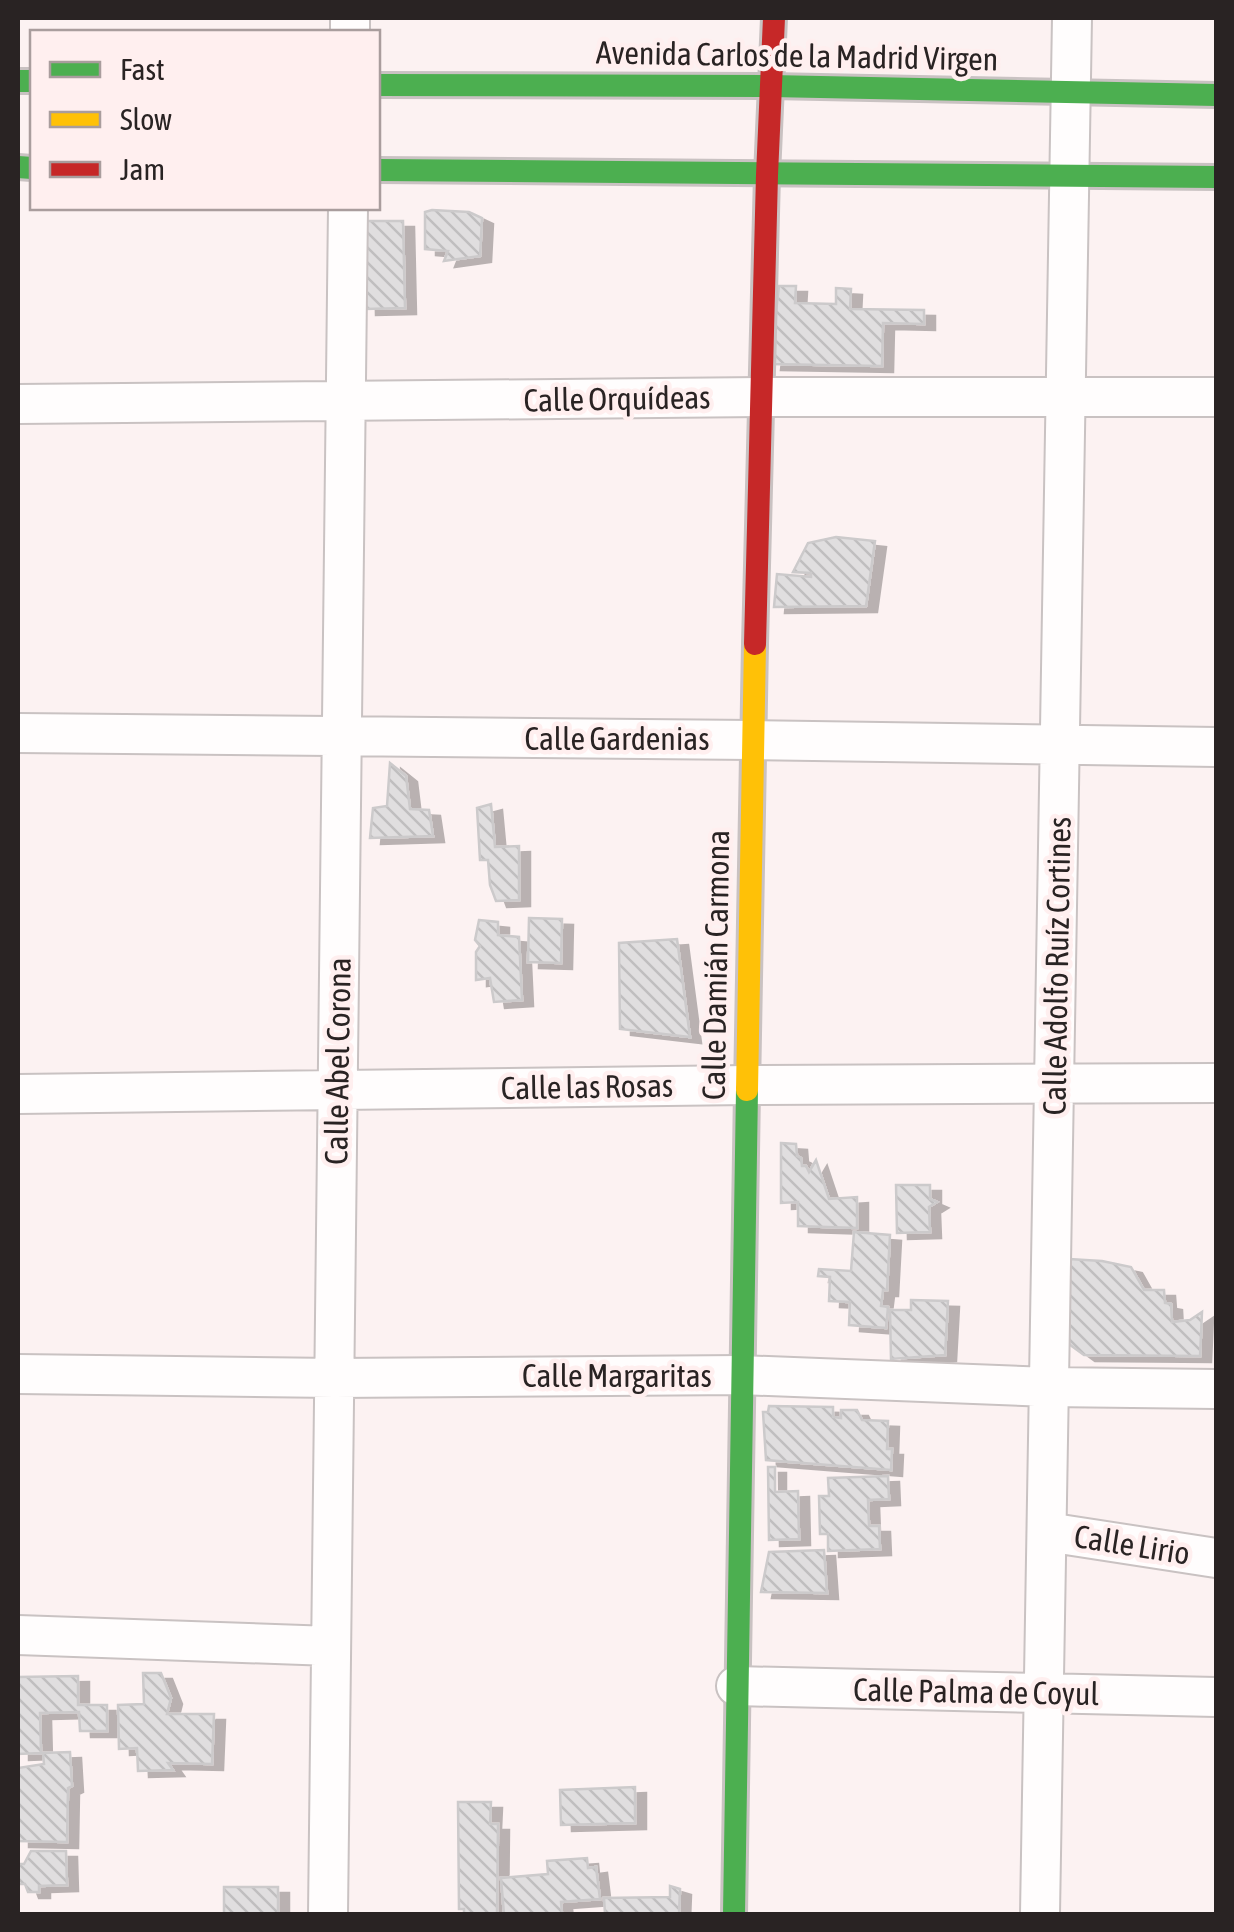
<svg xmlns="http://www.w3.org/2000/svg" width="1234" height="1932" viewBox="0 0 1234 1932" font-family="'Asap Condensed',sans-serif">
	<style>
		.building { fill: url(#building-back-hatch); stroke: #cccacb; stroke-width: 2.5; filter: url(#shadow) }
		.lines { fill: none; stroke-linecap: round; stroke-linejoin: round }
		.street-casing { stroke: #c9c2c2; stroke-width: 42 }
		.fast-casing { stroke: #c9c2c2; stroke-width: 28 }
		.slow-casing { stroke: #c9c2c2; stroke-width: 28 }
		.jam-casing { stroke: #c9c2c2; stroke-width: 28 }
		.street { stroke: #fffdfd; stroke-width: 38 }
		.fast { stroke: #4caf50; stroke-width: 22 }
		.slow { stroke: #ffc107; stroke-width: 22 }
		.jam { stroke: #c62828; stroke-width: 22 }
		.labels { text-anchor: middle; stroke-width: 9; stroke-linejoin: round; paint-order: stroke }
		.street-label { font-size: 32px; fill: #292323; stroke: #ffefef }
	</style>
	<defs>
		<pattern id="building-back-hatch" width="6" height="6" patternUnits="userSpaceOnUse" patternTransform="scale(2.5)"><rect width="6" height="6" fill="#e0dedf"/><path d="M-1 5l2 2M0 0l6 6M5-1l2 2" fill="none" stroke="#c0bebf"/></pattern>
		<filter id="shadow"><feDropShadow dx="11" dy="6" stdDeviation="0" flood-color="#0004"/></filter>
	</defs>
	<rect width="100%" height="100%" fill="#fcf2f2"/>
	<path class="building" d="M 432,210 L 469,212 L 482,218 L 480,256 L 444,261 L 448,251 L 425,249 L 425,212 Z
		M 363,221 L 403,221 L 405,308 L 365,309 Z
		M 779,286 L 796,286 L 795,303 L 836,304 L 836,288 L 851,289 L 850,309 L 924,310 L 924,324 L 883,323 L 882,366 L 770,364 Z
		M 836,537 L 875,541 L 866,606 L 774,607 L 777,574 L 811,577 L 811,573 L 793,572 L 808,543 Z
		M 390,763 L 406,776 L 410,809 L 429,810 L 433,836 L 370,838 L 373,808 L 387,806 Z
		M 491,804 L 495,847 L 519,846 L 519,900 L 496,901 L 490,885 L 488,860 L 480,860 L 477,808 Z
		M 529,918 L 562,919 L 561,963 L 528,962 Z
		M 479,920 L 498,922 L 498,935 L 519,937 L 522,1000 L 494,1002 L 490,978 L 476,980 L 476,952 L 480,946 L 475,940 Z
		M 677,939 L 690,1037 L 620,1029 L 619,943 Z
		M 781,1143 L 796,1144 L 797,1156 L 801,1158 L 802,1166 L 806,1166 L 809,1172 L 816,1160 L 829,1199 L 857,1197 L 857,1228 L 798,1226 L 798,1202 L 781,1203 Z
		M 896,1185 L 930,1185 L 930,1199 L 937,1202 L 929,1207 L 930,1232 L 897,1233 Z
		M 854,1232 L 890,1235 L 887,1290 L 883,1290 L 881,1306 L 888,1307 L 886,1328 L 849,1325 L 850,1302 L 829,1301 L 830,1277 L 818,1276 L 819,1269 L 851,1271 Z
		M 1069,1259 L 1102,1261 L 1131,1267 L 1144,1290 L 1164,1290 L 1165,1303 L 1171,1304 L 1172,1322 L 1190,1320 L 1202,1312 L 1200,1356 L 1084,1355 L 1069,1344 Z
		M 911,1300 L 948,1301 L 945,1355 L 891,1359 L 890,1310 L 911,1310 Z
		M 769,1406 L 833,1407 L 833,1417 L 841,1418 L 841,1410 L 857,1410 L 862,1420 L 888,1421 L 887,1449 L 892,1449 L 891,1470 L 766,1460 L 763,1412 L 768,1412 Z
		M 768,1467 L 775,1467 L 775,1492 L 798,1491 L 799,1539 L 769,1540 Z
		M 888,1476 L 889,1499 L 868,1500 L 869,1526 L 879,1526 L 880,1549 L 828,1551 L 828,1534 L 820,1534 L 819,1496 L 829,1496 L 828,1478 Z
		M 824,1550 L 827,1593 L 761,1592 L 769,1552 Z
		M 143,1673 L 161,1673 L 171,1698 L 167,1714 L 214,1714 L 212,1764 L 168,1763 L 173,1770 L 138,1771 L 137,1748 L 119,1749 L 118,1705 L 144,1704 Z
		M 78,1676 L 78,1705 L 107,1705 L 107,1731 L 80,1731 L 79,1712 L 40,1713 L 41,1753 L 18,1754 L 18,1677 Z
		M 70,1752 L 72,1786 L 68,1788 L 67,1842 L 18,1841 L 18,1768 L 44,1764 L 43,1753 Z
		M 635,1787 L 635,1823 L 561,1825 L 560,1790 Z
		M 458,1802 L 491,1802 L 490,1824 L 498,1824 L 497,1914 L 464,1914 L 464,1909 L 459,1909 Z
		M 31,1851 L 66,1851 L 67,1885 L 39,1886 L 39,1892 L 28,1892 L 25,1884 L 18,1884 L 18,1864 L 24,1864 Z
		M 587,1858 L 588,1868 L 596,1867 L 600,1899 L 561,1902 L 562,1914 L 504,1914 L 501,1878 L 548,1874 L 547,1861 Z
		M 670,1886 L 680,1889 L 679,1914 L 605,1914 L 604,1898 L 670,1897 Z
		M 224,1887 L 278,1887 L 278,1914 L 224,1914 Z"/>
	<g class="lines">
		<defs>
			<path id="street" d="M 350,32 L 350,18
				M 18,404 L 760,397 L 1216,397
				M 18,733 L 752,740 L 1216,747
				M 18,1094 L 747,1085 L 1216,1083
				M 18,1374 L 334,1378 L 741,1375 L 1049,1387 L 1216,1389
				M 1047,1532 L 1216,1558
				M 18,1635 L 331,1646
				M 736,1686 L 1216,1697
				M 328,1914 L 348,208
				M 1040,1914 L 1072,18"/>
			<path id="fast" d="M 18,81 L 32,81
				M 378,85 L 771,86 L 1216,95
				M 18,167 L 32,168
				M 378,170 L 1216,177
				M 734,1914 L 747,1090"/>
			<path id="slow" d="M 747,1090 L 755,644"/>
			<path id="jam" d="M 755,644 L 767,175 L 774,18"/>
		</defs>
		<use href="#street" class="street-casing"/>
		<use href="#fast" class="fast-casing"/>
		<use href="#slow" class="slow-casing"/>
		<use href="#jam" class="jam-casing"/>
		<use href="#street" class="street"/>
		<use href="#fast" class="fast"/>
		<use href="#slow" class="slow"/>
		<use href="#jam" class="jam"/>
	</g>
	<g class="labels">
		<g class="street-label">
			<text transform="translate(797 56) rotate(1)" y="11">Avenida Carlos de la Madrid Virgen</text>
			<text transform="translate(617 399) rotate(-1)" y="11">Calle Orquídeas</text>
			<text x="617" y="750">Calle Gardenias</text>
			<text transform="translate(716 965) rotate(-89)" y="11">Calle Damián Carmona</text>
			<text transform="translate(1057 966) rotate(-89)" y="11">Calle Adolfo Ruíz Cortines</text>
			<text transform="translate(338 1061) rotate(-89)" y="11">Calle Abel Corona</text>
			<text transform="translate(587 1087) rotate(-1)" y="11">Calle las Rosas</text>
			<text x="617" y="1387">Calle Margaritas</text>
			<text transform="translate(1132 1545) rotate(9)" y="11">Calle Lirio</text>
			<text transform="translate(976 1692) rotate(1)" y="11">Calle Palma de Coyul</text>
		</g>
	</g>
	<rect width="1234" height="1932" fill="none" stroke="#292323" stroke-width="40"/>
	<rect x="30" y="30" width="350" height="180" fill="#ffefef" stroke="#a99d9d" stroke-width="2.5"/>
	<rect x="50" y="62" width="50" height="15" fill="#4caf50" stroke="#a99d9d" stroke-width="2.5"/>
	<text x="120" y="80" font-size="30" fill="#292323">Fast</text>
	<rect x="50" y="112" width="50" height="15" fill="#ffc107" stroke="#a99d9d" stroke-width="2.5"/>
	<text x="120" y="130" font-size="30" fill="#292323">Slow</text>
	<rect x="50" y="162" width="50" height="15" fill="#c62828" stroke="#a99d9d" stroke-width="2.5"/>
	<text x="120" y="180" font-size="30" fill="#292323">Jam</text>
</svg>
